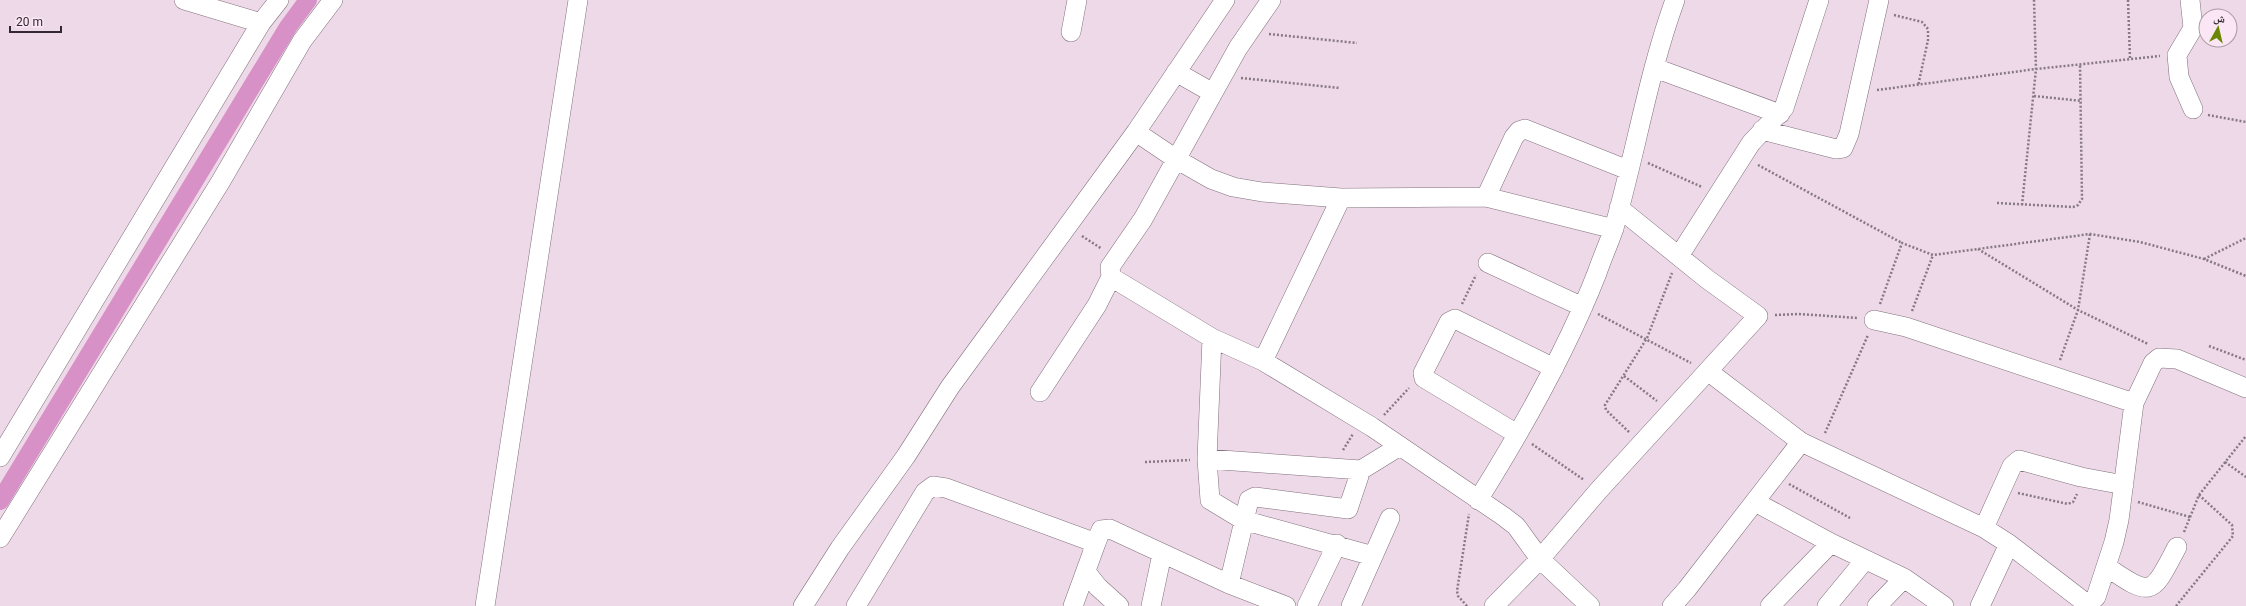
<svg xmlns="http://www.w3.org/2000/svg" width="2246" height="606" viewBox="0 0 2246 606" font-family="Roboto,'Noto Naskh Arabic',sans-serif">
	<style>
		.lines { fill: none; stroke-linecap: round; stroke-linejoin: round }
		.canal { stroke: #d891c7; stroke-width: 18 }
		.minor-casing { stroke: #82707d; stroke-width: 20 }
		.path { stroke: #877983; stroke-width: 2.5; stroke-dasharray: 2 2; stroke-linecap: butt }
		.minor { stroke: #fff; stroke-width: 19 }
	</style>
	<rect width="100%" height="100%" fill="#edd9e7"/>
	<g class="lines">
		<path class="canal" d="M 0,501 L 288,27 L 308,0"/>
		<defs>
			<path id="minor" d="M 184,0 L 261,23
				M 1271,0 L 1238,48 L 1143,219 L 1110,267 L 1111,277 L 1212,338 L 1263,361 L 1372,427 L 1503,516 L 1516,526 L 1540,559 L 1590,606
				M 2190,0 L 2193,28 L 2177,55 L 2179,77 L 2193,109
				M 1071,32 L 1077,0
				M 1655,68 L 1780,114
				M 1176,72 L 1213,93
				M 1762,130 L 1836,149 L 1843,148 L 1849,134 L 1879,0
				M 1136,132 L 1176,159 L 1211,179 L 1233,187 L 1262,192 L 1341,198 L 1486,197 L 1614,229
				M 1486,197 L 1514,137 L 1519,131 L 1525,129 L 1628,170
				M 1679,256 L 1751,143 L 1784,108 L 1819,0
				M 1488,263 L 1583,307
				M 1874,320 L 1906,327 L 2134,403
				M 1212,338 L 1207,459 L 1210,500 L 1243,520 L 1373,556
				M 1263,361 L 1341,198
				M 1709,372 L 1801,442 L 1984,528 L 2009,544 L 2087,604
				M 1040,392 L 1097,305 L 1111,277
				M 1517,434 L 1424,378 L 1423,373 L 1449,322 L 1455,319 L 1554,368
				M 0,457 L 261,23 L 279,0
				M 1207,459 L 1361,470 L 1400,446
				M 1478,500 C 1523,428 1566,352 1597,273 C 1602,258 1609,243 1614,228 C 1636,152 1648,74 1675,0
				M 1755,502 L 1831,543 L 1904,578 L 1944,606
				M 1984,528 L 2012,466 L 2019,460 L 2081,477 L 2124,485
				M 0,538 L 221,181 L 302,41 L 333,0
				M 2107,567 C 2153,599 2152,594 2177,547
				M 1086,572 L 1098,587 L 1119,606
				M 1229,584 L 1249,500 L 1255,497 L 1348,509 L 1361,470
				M 485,606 L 578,0
				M 803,606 L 840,548 L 906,456 L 950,387 L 1136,132 L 1225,0
				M 856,606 L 925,492 L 933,486 L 946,488 L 1096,543 L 1101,530 L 1110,529 L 1229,584 L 1286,606
				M 1073,606 L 1096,543
				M 1151,606 L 1162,554
				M 1307,606 L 1337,544
				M 1351,606 L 1390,518
				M 1494,606 L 1540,559 L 1599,490 L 1758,316 L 1707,279 L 1619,208
				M 1672,606 L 1687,589 L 1801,442
				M 1770,606 L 1831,543
				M 1827,606 L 1865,560
				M 1877,606 L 1904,578
				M 1980,606 L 2009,544
				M 2085,606 L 2096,597 L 2114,542 L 2119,520 L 2134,403 L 2153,363 L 2159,358 L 2177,359 L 2246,388"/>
		</defs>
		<use href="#minor" class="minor-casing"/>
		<path class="path" d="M 2128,0 L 2130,59
			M 1894,15 L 1922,22 L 1928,29 L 1928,40 L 1918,86
			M 1269,34 L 1357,43
			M 1241,78 L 1340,88
			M 1877,90 L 2036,69 L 2160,56
			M 2034,96 L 2082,101
			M 2208,115 L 2246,122
			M 1648,163 L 1702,187
			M 1758,165 L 1902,243
			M 1997,203 L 2073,207 L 2078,205 L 2082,199 L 2080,64
			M 2022,205 L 2036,69 L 2034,0
			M 1082,236 L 1102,249
			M 1978,249 L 2078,310 L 2148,344
			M 2204,259 L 2246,238
			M 1462,304 L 1476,275
			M 1880,304 L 1902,243 L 1933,255 L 2090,234 L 2140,242 L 2204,259 L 2246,276
			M 1912,311 L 1933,255
			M 1598,314 L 1691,363
			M 1775,315 L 1799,314 L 1858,318
			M 2209,346 L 2246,360
			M 2060,360 L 2078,310 L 2090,234
			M 1624,376 L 1657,401
			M 1384,415 L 1409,388
			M 1629,432 L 1606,410 L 1605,405 L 1647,338 L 1672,273
			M 1825,433 L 1868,335
			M 1532,444 L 1584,480
			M 1343,450 L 1353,434
			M 1145,462 L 1190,460
			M 2225,462 L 2246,477
			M 1789,484 L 1850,518
			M 2018,493 L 2068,504 L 2073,502 L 2077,494
			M 2138,502 L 2190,517
			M 2184,532 L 2199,495 L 2246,436
			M 1467,606 L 1458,596 L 1457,591 L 1469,514
			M 2176,606 L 2233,536 L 2232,525 L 2199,495"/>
		<use href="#minor" class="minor"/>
	</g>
	<g transform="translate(2218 28) rotate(8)"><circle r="19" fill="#fae6f4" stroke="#aa9aa5"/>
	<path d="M0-3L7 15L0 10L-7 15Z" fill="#698700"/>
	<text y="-6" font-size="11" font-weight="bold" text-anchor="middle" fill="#31292f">ش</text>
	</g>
	<path d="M10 26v6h51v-6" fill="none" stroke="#31292f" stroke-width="2"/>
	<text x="16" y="26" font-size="12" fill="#31292f" stroke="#fae6f4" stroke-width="3" paint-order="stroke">20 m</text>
</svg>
